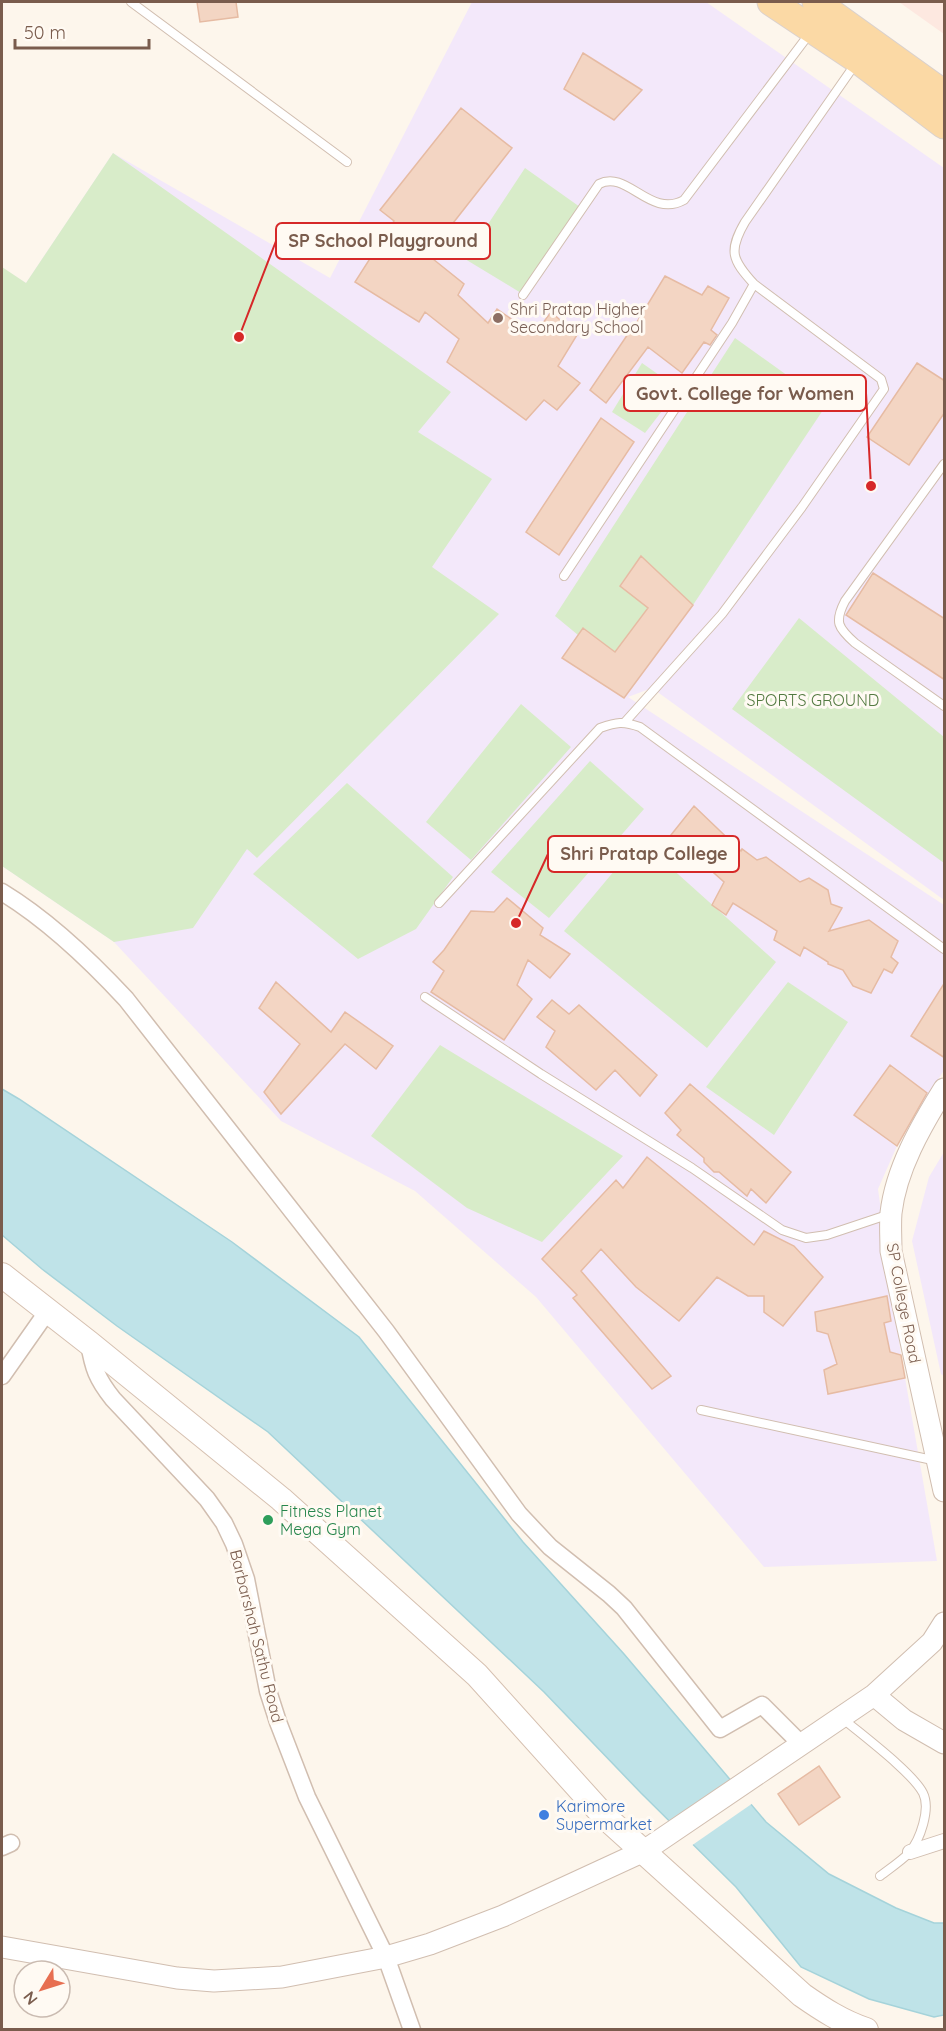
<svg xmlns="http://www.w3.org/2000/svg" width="946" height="2031" viewBox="0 0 946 2031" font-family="Quicksand,sans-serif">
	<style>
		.commercial { fill: #fde8e0 }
		.education { fill: #f3e8fa }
		.green { fill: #d8ecc9 }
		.water { fill: #bfe3e8; stroke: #a5d3da; stroke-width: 1.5 }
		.pier { fill: #fdf6ec }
		.building { fill: #f3d5c3; stroke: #e6bba3; stroke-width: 1.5 }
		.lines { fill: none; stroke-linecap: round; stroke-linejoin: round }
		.service-casing { stroke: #d1beb0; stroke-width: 10 }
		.pedestrian-casing { stroke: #d1beb0; stroke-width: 16 }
		.minor-casing { stroke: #d1beb0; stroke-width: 19 }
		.tertiary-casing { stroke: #d1beb0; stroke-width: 23 }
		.secondary-casing { stroke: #d6c0b0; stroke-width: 26 }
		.primary-casing { stroke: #dad1cd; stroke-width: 29 }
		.service { stroke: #fff; stroke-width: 8 }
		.pedestrian { stroke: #fff; stroke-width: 14 }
		.minor { stroke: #fff; stroke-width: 16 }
		.tertiary { stroke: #fff; stroke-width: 21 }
		.secondary { stroke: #fff; stroke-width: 24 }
		.primary { stroke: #fbd9a5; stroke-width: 27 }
		.education-dot { fill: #8d6e63; stroke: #fffaf3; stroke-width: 2 }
		.leisure-dot { fill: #2e9e5b; stroke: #fffaf3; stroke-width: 2 }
		.shop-dot { fill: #3f7fe0; stroke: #fffaf3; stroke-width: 2 }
		.labels { text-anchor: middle; stroke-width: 6; stroke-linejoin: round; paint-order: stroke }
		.education-label { font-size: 16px; fill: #785e54; stroke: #fffaf3; text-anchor: start }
		.park-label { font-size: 16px; fill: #537a41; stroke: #fffaf3 }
		.street-label { font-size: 16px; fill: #7a5c4d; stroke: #fffaf3 }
		.leisure-label { font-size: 16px; fill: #27864d; stroke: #fffaf3; text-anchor: start }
		.shop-label { font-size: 16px; fill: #366cbe; stroke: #fffaf3; text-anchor: start }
		.leader { fill: none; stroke: #d62828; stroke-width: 2 }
		.callout-dot { fill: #d62828; stroke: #fffaf3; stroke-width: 2 }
		.callout { fill: #fffaf3; stroke: #d62828; stroke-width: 2 }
		.callout-label { font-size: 18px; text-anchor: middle; font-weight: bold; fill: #7a5c4d }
	</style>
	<rect width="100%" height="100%" fill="#fdf6ec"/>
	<path class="commercial" d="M 899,2 L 944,2 L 944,34 Z"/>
	<path class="education" d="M 472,2 L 706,2 L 944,168 L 944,900 L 652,688 L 628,697 L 944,905 L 944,1070 L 897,1146 L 878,1189 L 901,1355 L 937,1561 L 764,1567 L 536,1297 L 415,1191 L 281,1121 L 114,942 L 2,866 L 2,268 L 26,283 L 113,153 L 330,278 Z
		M 944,1152 L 944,1376 L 941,1374 L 912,1241 L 929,1177 Z"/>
	<path class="green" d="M 113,153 L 451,392 L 418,432 L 492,479 L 432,567 L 499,614 L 257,858 L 247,849 L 193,928 L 114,942 L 2,866 L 2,267 L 26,283 Z
		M 525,168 L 580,207 L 521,293 L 465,259 Z
		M 735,338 L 827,404 L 693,605 L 641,556 L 620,585 L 649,608 L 615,652 L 584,628 L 578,635 L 555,616 Z
		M 642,363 L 679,389 L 645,433 L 612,412 Z
		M 799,618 L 944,737 L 944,863 L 732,709 Z
		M 521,704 L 571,747 L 471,860 L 426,822 Z
		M 590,761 L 644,809 L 549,918 L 491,872 Z
		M 347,783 L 453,877 L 416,929 L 358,959 L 253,874 Z
		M 640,840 L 776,962 L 707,1048 L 564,931 Z
		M 788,982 L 848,1022 L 774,1135 L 706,1087 Z
		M 440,1045 L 623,1156 L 542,1242 L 467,1208 L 371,1136 Z"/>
	<path class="water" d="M 2,1089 L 19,1099 L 232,1242 L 359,1337 L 523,1542 L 624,1654 L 766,1822 L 829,1874 L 896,1908 L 934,1923 L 944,1923 L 944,2015 L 934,2017 L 869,1999 L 801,1967 L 736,1887 L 641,1793 L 544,1692 L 268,1432 L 117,1326 L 42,1269 L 2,1235 Z"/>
	<path class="pier" d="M 734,1780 L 753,1803 L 691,1846 L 669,1825 Z"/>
	<path class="building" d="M 197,2 L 236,2 L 238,17 L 200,22 Z
		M 583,53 L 642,90 L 614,120 L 564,89 Z
		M 461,108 L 512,148 L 428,255 L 464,284 L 458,295 L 488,323 L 497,309 L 534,335 L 551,312 L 577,335 L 558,366 L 580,383 L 557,410 L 544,400 L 526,420 L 447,362 L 459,339 L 425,312 L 419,322 L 355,282 L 394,221 L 380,210 Z
		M 665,276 L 702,295 L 708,286 L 729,298 L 711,330 L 717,335 L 710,345 L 704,342 L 682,373 L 648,347 L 606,403 L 590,390 L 630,331 L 631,332 Z
		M 917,363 L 945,381 L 945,412 L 909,465 L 867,437 Z
		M 601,418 L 634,442 L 559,555 L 526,532 Z
		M 641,556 L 693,605 L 624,698 L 562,658 L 583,628 L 615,652 L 648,608 L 620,586 Z
		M 873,573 L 945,619 L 945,680 L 846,615 Z
		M 694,806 L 741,851 L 742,849 L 757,860 L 766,857 L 800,882 L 809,878 L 828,890 L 831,904 L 842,908 L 829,931 L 869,920 L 898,941 L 891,957 L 898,963 L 892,973 L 884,969 L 871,993 L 853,986 L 843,970 L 828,964 L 828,962 L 804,947 L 800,956 L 774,940 L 777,931 L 733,903 L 726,915 L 712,905 L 724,882 L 671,835 Z
		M 507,898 L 543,928 L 540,935 L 570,954 L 550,978 L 528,960 L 517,985 L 532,999 L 504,1040 L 431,992 L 444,971 L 433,962 L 444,950 L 471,911 L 494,912 Z
		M 276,982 L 331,1032 L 345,1012 L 393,1046 L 376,1069 L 345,1044 L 281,1114 L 264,1092 L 300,1044 L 259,1008 Z
		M 945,982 L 945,1058 L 911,1036 Z
		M 552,1000 L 569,1014 L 579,1005 L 657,1075 L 640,1096 L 615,1070 L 596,1090 L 546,1047 L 555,1031 L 537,1017 Z
		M 890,1065 L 927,1093 L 897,1146 L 854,1115 Z
		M 690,1084 L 791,1172 L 766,1203 L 751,1189 L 747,1196 L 719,1172 L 714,1172 L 704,1162 L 704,1158 L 677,1135 L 681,1130 L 665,1113 Z
		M 647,1157 L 754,1245 L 764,1231 L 794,1246 L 823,1277 L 783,1326 L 764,1312 L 764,1296 L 748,1296 L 717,1277 L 679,1321 L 636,1287 L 601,1249 L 581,1271 L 671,1376 L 652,1389 L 573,1298 L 577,1295 L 542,1259 L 616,1180 L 623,1188 Z
		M 887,1296 L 891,1321 L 884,1323 L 890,1352 L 901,1355 L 905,1378 L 828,1394 L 824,1370 L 837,1364 L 828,1334 L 817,1331 L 815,1312 Z
		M 819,1766 L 840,1797 L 799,1825 L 778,1794 Z"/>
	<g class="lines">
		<defs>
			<path id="service" d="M 131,2 L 347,162
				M 523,295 L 599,184 C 627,169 650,219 684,200 L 810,33
				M 944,464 L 845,601 C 834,622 838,628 855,643 L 944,706
				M 564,576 L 732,323 L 754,284
				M 625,722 L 722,614 L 802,507 L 884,389 L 881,379 L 754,284 C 732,260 728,251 745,222 L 856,63
				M 439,903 L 600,728 C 617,722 623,721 640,727 L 944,949
				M 425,997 L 541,1074 L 692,1168 L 782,1230 L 806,1238 L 827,1235 L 890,1214
				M 701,1410 L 937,1461
				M 842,1718 C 862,1735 912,1772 923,1793 C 931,1809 920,1840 909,1853 C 900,1862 889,1869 880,1876"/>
			<path id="pedestrian" d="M 910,1852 L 944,1841"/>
			<path id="minor" d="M 2,892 C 48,920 89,959 126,999 L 386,1331 L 519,1514 L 550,1547 L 609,1594 L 624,1608 L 720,1729 L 762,1705 L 801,1744
				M 89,1343 C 93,1368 97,1379 113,1399 L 207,1499 L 224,1523 L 234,1544 L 246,1579 L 268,1691 L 278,1722 L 307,1797 L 386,1957 L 412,2030
				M 2,1376 L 47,1312
				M 2,1847 L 11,1843"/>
			<path id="tertiary" d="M 944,1089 C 921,1126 896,1169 891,1213 C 890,1225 891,1238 891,1251 L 944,1491
				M 874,1695 L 904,1720 L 944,1743
				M 2,1947 L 177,1978 L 214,1981 L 282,1977 L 386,1957 L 430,1944 L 503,1916 L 644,1851 L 874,1695 L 932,1642 L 944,1623"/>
			<path id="secondary" d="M 2,1275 L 89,1343 L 281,1499 L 477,1675 L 604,1816 L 802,1995 C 822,2009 842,2022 866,2030"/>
			<path id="primary" d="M 771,2 L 858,60 L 944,125
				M 816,2 L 944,94"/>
		</defs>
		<use href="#service" class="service-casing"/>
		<use href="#pedestrian" class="pedestrian-casing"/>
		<use href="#minor" class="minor-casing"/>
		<use href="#tertiary" class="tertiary-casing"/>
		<use href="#secondary" class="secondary-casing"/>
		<use href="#primary" class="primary-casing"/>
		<use href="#service" class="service"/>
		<use href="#pedestrian" class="pedestrian"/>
		<use href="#minor" class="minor"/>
		<use href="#tertiary" class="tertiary"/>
		<use href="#secondary" class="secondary"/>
		<use href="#primary" class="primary"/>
	</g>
	<circle class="education-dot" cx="498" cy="318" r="6"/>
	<circle class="leisure-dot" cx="268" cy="1520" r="6"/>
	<circle class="shop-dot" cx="544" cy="1815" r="6"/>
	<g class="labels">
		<g class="education-label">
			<text x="510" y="315">Shri Pratap Higher<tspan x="510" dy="18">Secondary School</tspan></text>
		</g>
		<g class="park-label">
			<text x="813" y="706">SPORTS GROUND</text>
		</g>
		<g class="street-label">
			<text transform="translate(904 1303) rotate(79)" y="6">SP College Road</text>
			<text transform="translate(257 1636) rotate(76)" y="6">Barbarshah Sathu Road</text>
		</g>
		<g class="leisure-label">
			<text x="280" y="1517">Fitness Planet<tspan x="280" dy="18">Mega Gym</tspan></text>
		</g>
		<g class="shop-label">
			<text x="556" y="1812">Karimore<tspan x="556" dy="18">Supermarket</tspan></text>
		</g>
	</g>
	<path class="leader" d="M239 337L276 241M871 486L866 393M516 923L548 854"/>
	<g class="callout-dot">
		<circle cx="239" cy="337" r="6"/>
		<circle cx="871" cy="486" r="6"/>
		<circle cx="516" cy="923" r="6"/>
	</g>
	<g class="callout">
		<rect x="276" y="223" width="214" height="36" rx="6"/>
		<rect x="624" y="375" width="242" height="36" rx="6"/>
		<rect x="548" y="836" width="191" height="36" rx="6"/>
	</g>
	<g class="callout-label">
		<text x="383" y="247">SP School Playground</text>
		<text x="745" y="400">Govt. College for Women</text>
		<text x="644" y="860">Shri Pratap College</text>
	</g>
	<rect width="946" height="2031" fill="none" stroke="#7a5c4d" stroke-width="6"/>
	<g transform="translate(42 1989) rotate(232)"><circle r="28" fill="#fffaf3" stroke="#cabbb1" stroke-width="1.5"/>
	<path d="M0-4.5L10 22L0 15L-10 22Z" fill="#e76f51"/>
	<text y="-9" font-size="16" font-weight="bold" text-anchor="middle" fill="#7a5c4d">N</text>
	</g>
	<path d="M15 39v9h134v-9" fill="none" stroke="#7a5c4d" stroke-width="3"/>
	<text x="24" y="39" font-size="18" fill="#7a5c4d" stroke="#fffaf3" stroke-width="4.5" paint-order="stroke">50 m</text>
</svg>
